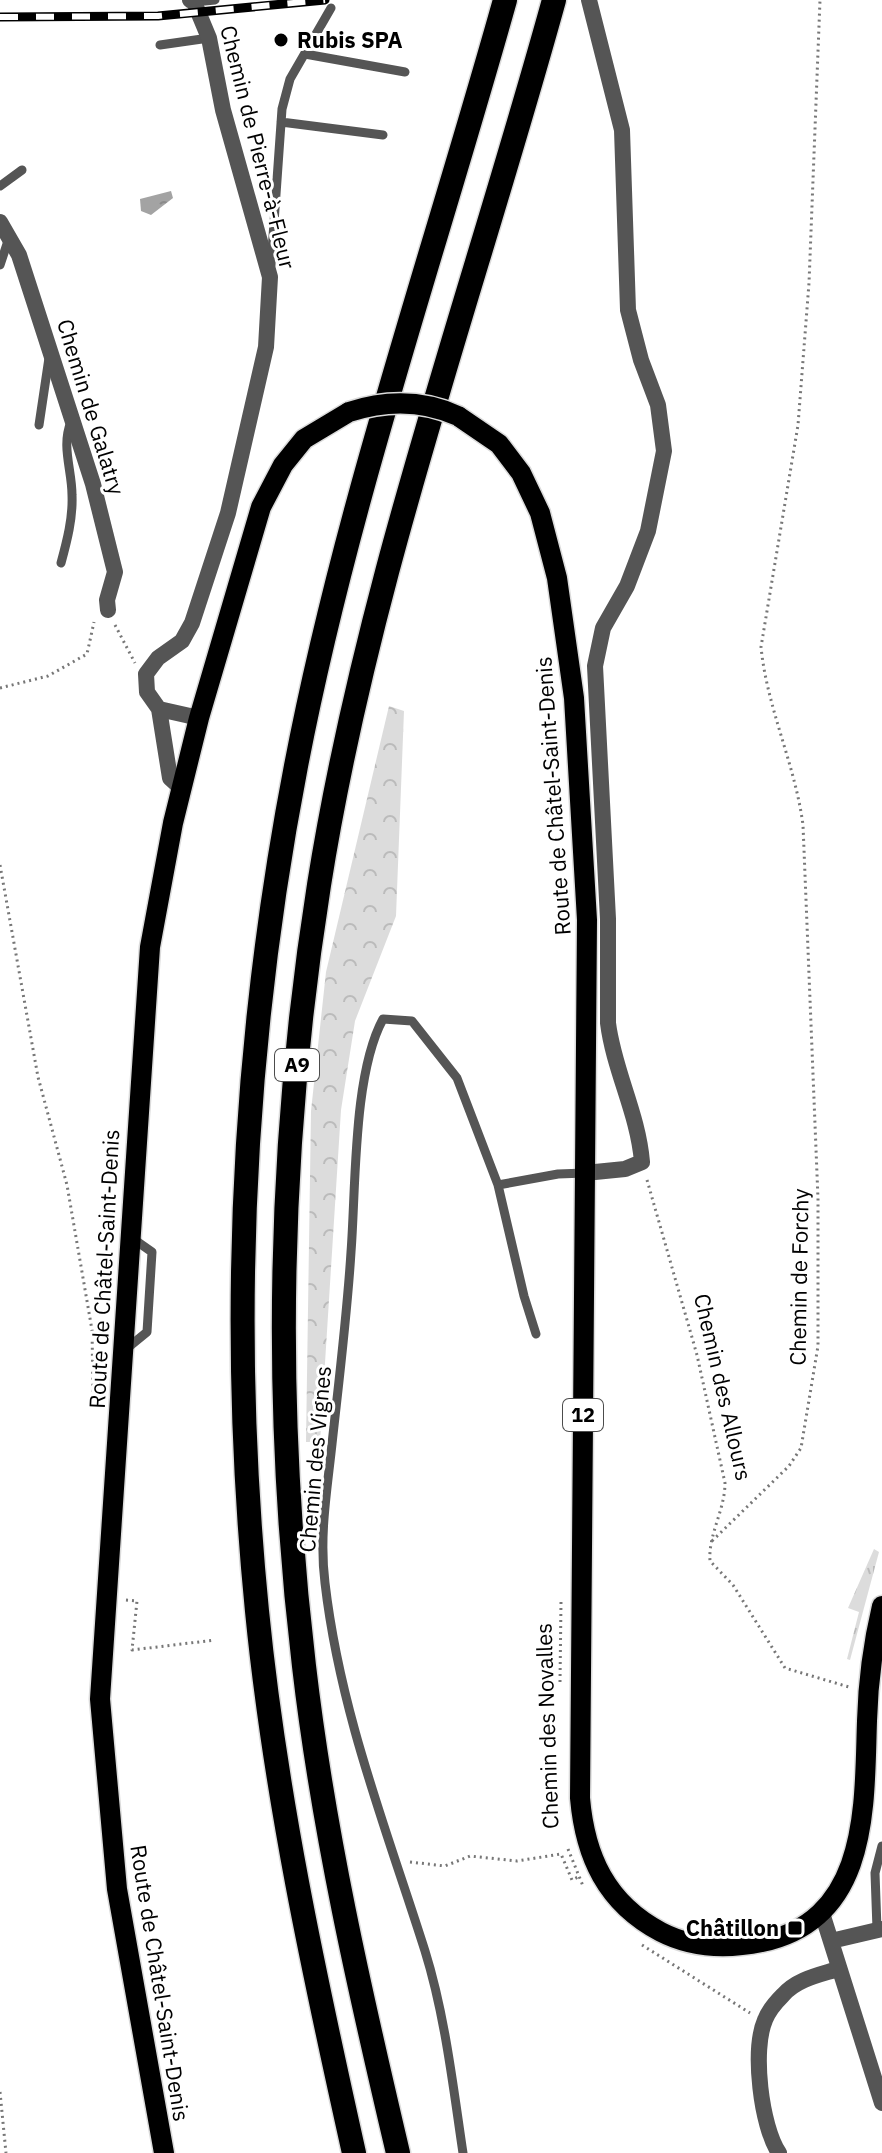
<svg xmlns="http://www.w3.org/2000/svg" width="882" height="2153" viewBox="0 0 882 2153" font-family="'IBM Plex Sans',sans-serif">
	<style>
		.grass { fill: url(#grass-tufts) }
		.forest { fill: url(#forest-crowns) }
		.water { fill: url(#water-ripples) }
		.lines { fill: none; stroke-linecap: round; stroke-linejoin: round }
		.primary-casing { stroke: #dbdbdb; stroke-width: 23 }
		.motorway-casing { stroke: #dbdbdb; stroke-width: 27 }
		.path { stroke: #777; stroke-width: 3; stroke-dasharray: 2 4; stroke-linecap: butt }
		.service { stroke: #555; stroke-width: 9 }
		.minor { stroke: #555; stroke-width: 16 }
		.primary { stroke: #000; stroke-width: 20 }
		.motorway { stroke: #000; stroke-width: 24 }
		.rail-casing { stroke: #000; stroke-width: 9 }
		.rail { stroke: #fff; stroke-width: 6; stroke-dasharray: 18; stroke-linecap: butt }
		.primary-bridge-casing { stroke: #dbdbdb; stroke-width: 23; stroke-linecap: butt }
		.primary-bridge { stroke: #000; stroke-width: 20 }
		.poi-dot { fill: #000; stroke: #fff; stroke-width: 3 }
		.labels { text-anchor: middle; stroke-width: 6; stroke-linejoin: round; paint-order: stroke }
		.shield { fill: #fff; stroke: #4c4c4c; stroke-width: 2 }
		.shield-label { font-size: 20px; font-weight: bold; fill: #000 }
		.poi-label { font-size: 22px; font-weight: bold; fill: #000; stroke: #fff; text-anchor: start }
		.street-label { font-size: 22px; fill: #000; stroke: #fff }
	</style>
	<defs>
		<pattern id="grass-tufts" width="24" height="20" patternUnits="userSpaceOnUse" patternTransform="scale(2)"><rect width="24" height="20" fill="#dcdcdc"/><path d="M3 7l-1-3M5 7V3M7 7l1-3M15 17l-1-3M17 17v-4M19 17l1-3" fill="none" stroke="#bbb"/></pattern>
		<pattern id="forest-crowns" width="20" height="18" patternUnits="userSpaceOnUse" patternTransform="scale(2)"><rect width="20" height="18" fill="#dcdcdc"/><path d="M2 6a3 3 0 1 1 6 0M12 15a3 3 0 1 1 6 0" fill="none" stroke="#bbb"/></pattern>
		<pattern id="water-ripples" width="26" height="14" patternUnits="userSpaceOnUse" patternTransform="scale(2)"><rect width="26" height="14" fill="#a3a3a3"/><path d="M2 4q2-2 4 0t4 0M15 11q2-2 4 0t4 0" fill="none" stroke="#8b8b8b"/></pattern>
	</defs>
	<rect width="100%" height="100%" fill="#fff"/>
	<path class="grass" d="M 874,1549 L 879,1552 L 850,1660 L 847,1659 L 859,1612 L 848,1608 Z"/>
	<path class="forest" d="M 389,706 L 404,711 L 396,916 L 355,1021 L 341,1110 L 320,1442 L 306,1442 L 311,1111 L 326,972 Z"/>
	<path class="water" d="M 171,191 L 173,198 L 151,215 L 141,211 L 140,199 Z"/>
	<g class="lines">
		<defs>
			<path id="primary" d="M 458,416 L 499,444 L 521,473 L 540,513 L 557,578 L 574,698 L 587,920 L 580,1798 C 585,1856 606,1903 661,1932 C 692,1948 728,1949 762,1942 C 870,1919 864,1806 867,1721 C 868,1683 873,1644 882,1606
				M 164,2153 L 117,1889 L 100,1699 L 150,947 L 173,823 L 199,718 L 261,507 L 283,465 L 304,439 L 349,412"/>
			<path id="motorway" d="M 354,2153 C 314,1974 275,1794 257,1611 C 229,1328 242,1045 296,766 C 346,506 434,254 505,0
				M 398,2153 C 360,1992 323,1830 304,1666 C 273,1406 278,1143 319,885 C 367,582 473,294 554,0"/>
		</defs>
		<use href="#primary" class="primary-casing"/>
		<use href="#motorway" class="motorway-casing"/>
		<path class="path" d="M 115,625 L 135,663
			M 0,688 L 48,676 L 87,654 L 94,622
			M 0,865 L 38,1077 L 67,1185 L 92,1330 L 93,1392 L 101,1397
			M 647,1180 L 697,1355 L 725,1483 C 725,1510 708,1535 710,1561 L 733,1585 L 785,1668 L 849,1687
			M 712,1541 L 789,1466 L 801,1448 L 818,1346 L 818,1199 L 803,825 C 795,764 767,708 761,647 L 798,425 L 809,283 L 820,0
			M 126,1600 L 137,1601 L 132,1650 L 215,1640
			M 560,1682 L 561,1602
			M 568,1849 L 583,1886
			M 410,1862 L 445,1866 L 470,1856 L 517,1861 L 561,1854 L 572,1880 L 578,1877
			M 642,1945 L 750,2013
			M 0,2092 L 6,2153"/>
		<path class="service" d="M 194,2 L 215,0
			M 160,45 L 209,38
			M 305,54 L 405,72
			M 281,122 L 383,135
			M 0,186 L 22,170
			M 0,265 L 9,238
			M 271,265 L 282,109 L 290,79 L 331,8
			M 39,425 L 49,358
			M 61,563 C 67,541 73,518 72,495 C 72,470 61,446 71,422
			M 498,1185 L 524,1296 L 536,1334
			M 125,1350 L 147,1332 L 152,1252 L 132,1238
			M 877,1929 L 875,1873 L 882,1846
			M 463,2153 C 453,2086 445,2015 425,1951 C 386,1828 340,1712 325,1583 C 319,1536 327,1491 332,1444 C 339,1380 347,1316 351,1252 C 356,1187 353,1074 383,1019 L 412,1021 L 457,1078 L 498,1185 L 558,1174 L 585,1173"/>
		<path class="minor" d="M 190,0 L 194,2 L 209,38 L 223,110 L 270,277 L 266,347 L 228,513 L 192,623 L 182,641 L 158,658 L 146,674 L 147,692 L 159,709 L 199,718
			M 0,222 L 19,255 L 93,484 L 115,572 L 107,600 L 108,610
			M 159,709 L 170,778 L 181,788
			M 585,1173 L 625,1169 L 642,1162 C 638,1113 614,1071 608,1023 L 608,919 L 595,666 L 603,628 L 627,586 L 648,531 L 664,451 L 658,405 L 641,360 L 628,310 L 622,130 L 589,0
			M 821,1910 L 882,2103
			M 831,1941 L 882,1929
			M 779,2153 C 761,2126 752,2050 765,2020 C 768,2012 777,2001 783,1995 C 797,1979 819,1975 838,1969"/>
		<use href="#primary" class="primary"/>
		<use href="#motorway" class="motorway"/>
		<defs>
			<path id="rail" d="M 0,17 L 158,16 L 325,0"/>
		</defs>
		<use href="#rail" class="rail-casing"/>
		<use href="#rail" class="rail"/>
		<defs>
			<path id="primary-bridge" d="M 349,412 C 386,400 423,400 458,416"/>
		</defs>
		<use href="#primary-bridge" class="primary-bridge-casing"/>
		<use href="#primary-bridge" class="primary-bridge"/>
	</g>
	<g class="poi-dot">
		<circle cx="281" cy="40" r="8"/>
		<rect x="787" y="1920" width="16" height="16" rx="4"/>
	</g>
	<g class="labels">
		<g class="shield">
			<rect x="275" y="1049" width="44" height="32" rx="6"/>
			<rect x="563" y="1399" width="40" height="32" rx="6"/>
		</g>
		<g class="shield-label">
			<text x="297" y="1072">A9</text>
			<text x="583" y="1422">12</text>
		</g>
		<g class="poi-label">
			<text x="297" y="48">Rubis SPA</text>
			<text x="779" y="1936" text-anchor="end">Châtillon</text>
		</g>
		<g class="street-label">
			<text transform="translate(258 147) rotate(76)" y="8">Chemin de Pierre-à-Fleur</text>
			<text transform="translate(91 407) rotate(73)" y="8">Chemin de Galatry</text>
			<text transform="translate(553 796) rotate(-94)" y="8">Route de Châtel-Saint-Denis</text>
			<text transform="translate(104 1269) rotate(-87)" y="8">Route de Châtel-Saint-Denis</text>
			<text transform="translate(799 1277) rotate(-89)" y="8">Chemin de Forchy</text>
			<text transform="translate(723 1387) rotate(77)" y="8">Chemin des Allours</text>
			<text transform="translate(315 1459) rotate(-85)" y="8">Chemin des Vignes</text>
			<text transform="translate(547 1726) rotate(-92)" y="8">Chemin des Novalles</text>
			<text transform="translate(160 1983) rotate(81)" y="8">Route de Châtel-Saint-Denis</text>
		</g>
	</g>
</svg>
